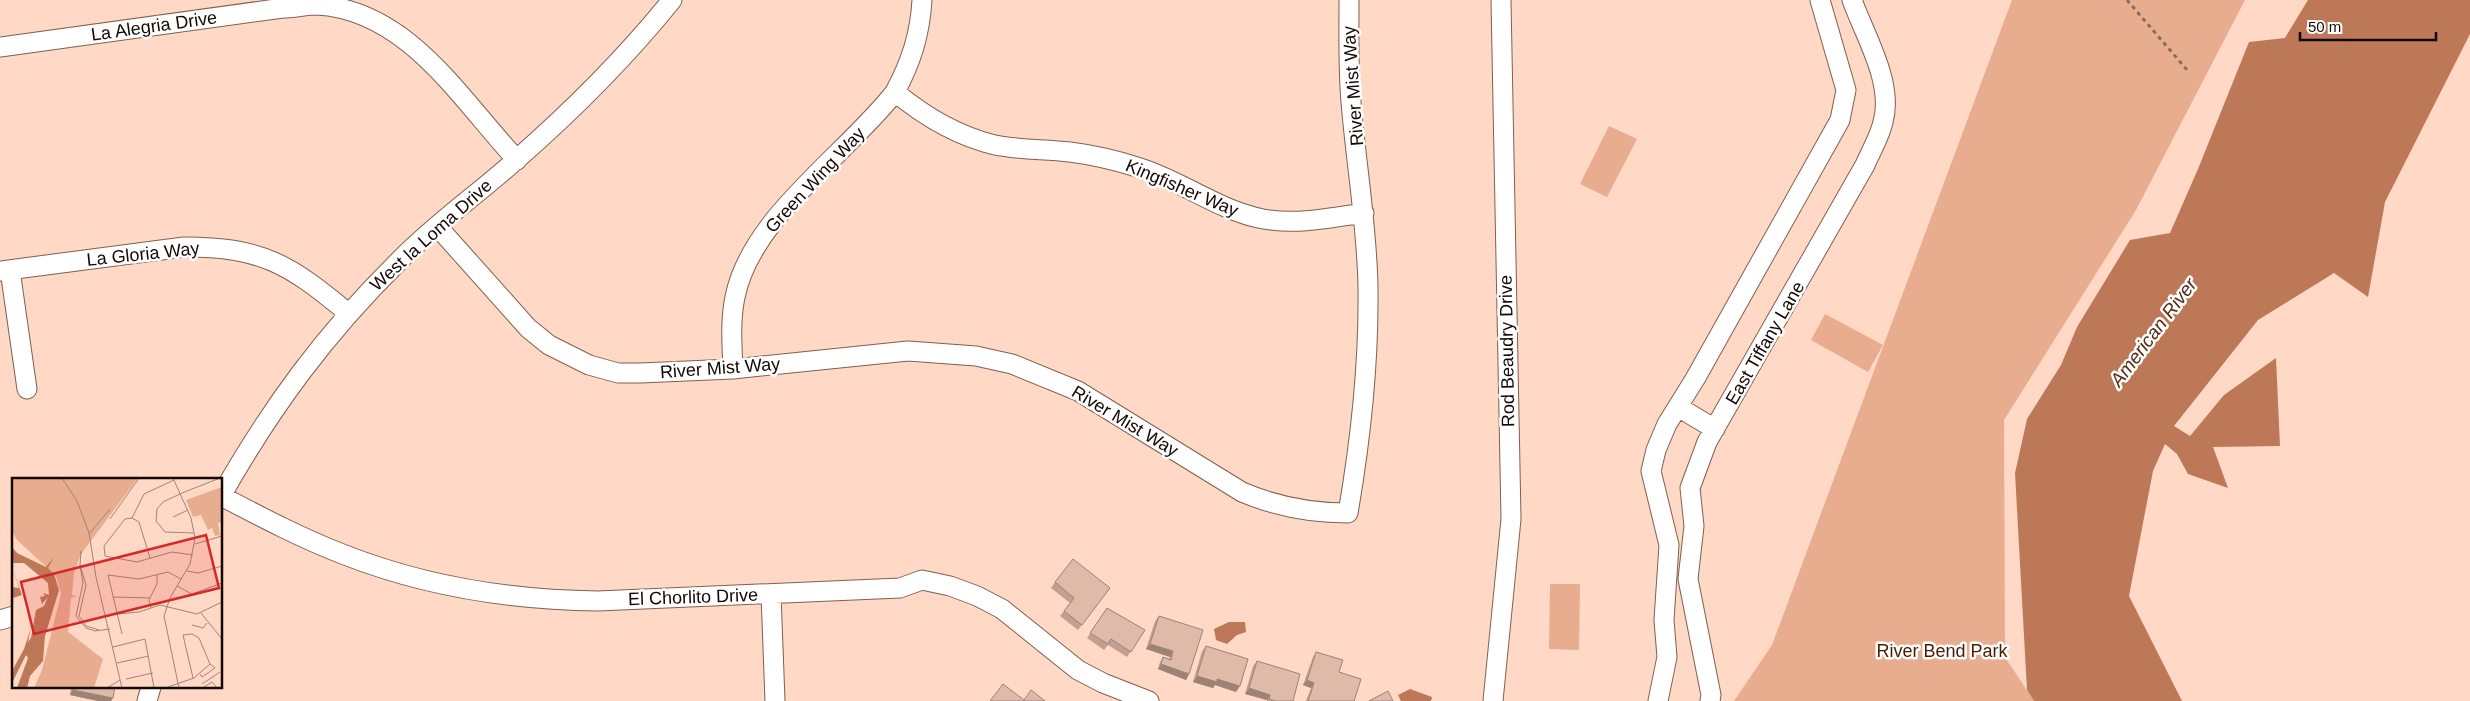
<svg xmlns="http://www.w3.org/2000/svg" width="2470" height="701" viewBox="0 0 2470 701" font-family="Arial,sans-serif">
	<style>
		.green { fill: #e8ac8f }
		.water { fill: #bd7857 }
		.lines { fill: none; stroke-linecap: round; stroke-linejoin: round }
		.minor-casing { stroke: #805f4f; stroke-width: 21 }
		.path { stroke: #866d62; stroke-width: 3; stroke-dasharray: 4 4; stroke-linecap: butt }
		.minor { stroke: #fff; stroke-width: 19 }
		.wall { fill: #c1a091 }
		.shaded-wall { fill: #9d8276 }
		.building { fill: #e0baa9; stroke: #9d8276 }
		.labels { text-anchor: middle; stroke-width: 5; stroke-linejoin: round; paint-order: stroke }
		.street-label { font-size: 18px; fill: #140804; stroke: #fff }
		.park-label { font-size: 18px; fill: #481b02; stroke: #fff }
		.water-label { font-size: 19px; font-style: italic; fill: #582a12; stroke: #fff }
		.inset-road { fill: none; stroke: #a18578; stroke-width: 1 }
		.view { fill: #d62828; fill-opacity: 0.15; stroke: #d62828; stroke-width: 2.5 }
		.inset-edge { fill: none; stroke: #140804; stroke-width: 2.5 }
	</style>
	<rect width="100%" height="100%" fill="#ffd8c6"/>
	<path class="green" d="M 2012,0 L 2245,0 L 2136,210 L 2004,420 L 2005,657 L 2034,701 L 1734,701 L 1772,645 Z
		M 1609,126 L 1637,139 L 1607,197 L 1580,184 Z
		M 1825,314 L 1883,345 L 1868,372 L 1811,340 Z
		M 1550,584 L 1580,584 L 1579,650 L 1549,649 Z"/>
	<path class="water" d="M 2308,0 L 2470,0 L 2470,34 L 2385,202 L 2368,297 L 2334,273 L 2258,320 L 2174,426 L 2190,436 L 2224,395 L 2276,358 L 2280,446 L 2213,447 L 2228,488 L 2188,474 L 2177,454 L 2165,444 L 2153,471 L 2129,596 L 2182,701 L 2034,701 L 2027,690 L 2015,473 L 2027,419 L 2061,365 L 2077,327 L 2130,240 L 2170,233 L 2198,169 L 2249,42 L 2285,38 Z
		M 1229,622 L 1245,622 L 1246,632 L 1237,635 L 1227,644 L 1216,640 L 1214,629 Z
		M 1410,689 L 1432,697 L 1431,701 L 1401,701 L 1398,695 Z"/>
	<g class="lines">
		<defs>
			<path id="minor" d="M 0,47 L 283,8 C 294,8 306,5 317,5 C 408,10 460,99 517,160
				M 895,92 C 924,116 957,136 995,145 C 1019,150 1045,149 1070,152 C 1093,155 1115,160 1137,167 C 1181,180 1217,210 1263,219 C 1297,225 1330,218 1364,213
				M 437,226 L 528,328 L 549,345 L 589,365 L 618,373 L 640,373 L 733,369 L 908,351 L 976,356 L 1012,364 L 1078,391 L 1242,492 C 1277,507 1310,513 1348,513 C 1361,438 1369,363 1368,287 C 1367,225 1356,164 1351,102 C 1348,68 1349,34 1349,0
				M 10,270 L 27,389
				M 0,271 L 184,247 C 262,247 289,264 348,313
				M 733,369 C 732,345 730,321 735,297 C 751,217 846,155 895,92 C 911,62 920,35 922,0
				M 1678,407 L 1715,429
				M 221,496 C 261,517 303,539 345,555 C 427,587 511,600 598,601 L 900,588 L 922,580 L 950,586 L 977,596 L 1002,609 L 1078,670 L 1103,683 L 1149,701
				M 221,496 C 272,406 325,334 399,261 C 435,224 478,194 516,160 C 572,111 626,57 672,0
				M 771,594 L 775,701
				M 0,620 L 14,616
				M 147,701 L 151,687
				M 1493,701 L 1511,519 L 1501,0
				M 1658,701 L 1667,657 L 1664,620 L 1669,545 L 1651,471 L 1656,450 L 1667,424 L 1695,379 L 1840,120 L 1846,90 L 1820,0
				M 1710,701 L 1711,695 L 1688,579 L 1694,526 L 1690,488 L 1707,442 L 1865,165 C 1871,151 1880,136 1883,122 C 1894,83 1865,36 1852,0"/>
		</defs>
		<use href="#minor" class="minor-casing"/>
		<path class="path" d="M 2127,0 L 2188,71"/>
		<use href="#minor" class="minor"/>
	</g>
	<path class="wall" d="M 1055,582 L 1110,588 L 1078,630 L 1060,616 L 1070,603 L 1051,588 Z
		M 1107,608 L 1145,630 L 1127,657 L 1108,645 L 1104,650 L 1087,638 Z
		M 1159,616 L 1189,674 L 1186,680 L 1158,669 L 1160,662 L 1163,657 L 1169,659 L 1170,657 L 1146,649 L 1155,621 Z
		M 1206,646 L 1236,692 L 1215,685 L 1213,688 L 1193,682 L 1202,651 Z
		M 1316,652 L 1339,672 L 1354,701 L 1306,701 L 1311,688 L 1303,685 L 1313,657 Z
		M 1257,661 L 1293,701 L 1267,701 L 1267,700 L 1245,694 L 1253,666 Z
		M 71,687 L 115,687 L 111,701 L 98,701 L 70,695 Z"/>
	<path class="shaded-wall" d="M 1150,644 L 1173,651 L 1170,657 L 1146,649 Z
		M 1161,664 L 1189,674 L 1186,680 L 1158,669 Z
		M 1197,676 L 1217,679 L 1240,686 L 1236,692 L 1215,685 L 1213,688 L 1193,682 Z
		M 1307,680 L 1314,683 L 1311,688 L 1303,685 Z
		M 1249,688 L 1270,695 L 1267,700 L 1245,694 Z
		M 73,690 L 113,698 L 111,701 L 98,701 L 70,695 Z"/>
	<path class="building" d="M 1073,559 L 1110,588 L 1082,625 L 1064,611 L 1074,598 L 1055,582 Z
		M 1107,608 L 1145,630 L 1131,652 L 1111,639 L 1108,644 L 1090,633 Z
		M 1159,616 L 1203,630 L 1189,674 L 1161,664 L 1163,657 L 1171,660 L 1173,651 L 1150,644 Z
		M 1206,646 L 1248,659 L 1240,686 L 1217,679 L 1217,682 L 1197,676 Z
		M 1316,652 L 1343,660 L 1339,672 L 1361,679 L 1354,701 L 1308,701 L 1314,683 L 1307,680 Z
		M 1257,661 L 1300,674 L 1293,701 L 1275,701 L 1269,699 L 1270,695 L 1249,688 Z
		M 1003,684 L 1024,700 L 1031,690 L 1045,701 L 990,701 Z
		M 74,687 L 115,687 L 113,698 L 73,690 Z
		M 1388,691 L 1393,701 L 1369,701 Z"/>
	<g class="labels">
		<g class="street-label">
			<text transform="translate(154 26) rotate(-8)" y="6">La Alegria Drive</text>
			<text transform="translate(1353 86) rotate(-94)" y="6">River Mist Way</text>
			<text transform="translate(815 180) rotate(-47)" y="6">Green Wing Way</text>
			<text transform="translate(1182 188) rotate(23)" y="6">Kingfisher Way</text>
			<text transform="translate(431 235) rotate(-42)" y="6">West la Loma Drive</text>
			<text transform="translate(143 254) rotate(-6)" y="6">La Gloria Way</text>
			<text transform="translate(1765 343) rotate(-60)" y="6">East Tiffany Lane</text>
			<text transform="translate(1507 351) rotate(-91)" y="6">Rod Beaudry Drive</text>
			<text transform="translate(720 368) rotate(-4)" y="6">River Mist Way</text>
			<text transform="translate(1125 421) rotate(31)" y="6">River Mist Way</text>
			<text transform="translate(693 597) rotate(-2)" y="6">El Chorlito Drive</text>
		</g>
		<g class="park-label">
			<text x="1942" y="657">River Bend Park</text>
		</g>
		<g class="water-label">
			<text transform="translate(2153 332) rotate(-53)" y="7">American River</text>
		</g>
	</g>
	<g transform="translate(12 478)">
		<rect width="210" height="210" fill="#ffd8c6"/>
		<path d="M 0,0 L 126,0 L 69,76 L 62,95 L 60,117 L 65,118 L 59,120 L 56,154 L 91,181 L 82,210 L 22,210 L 30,192 L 49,116 L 44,98 L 4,61 L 0,52 ZM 210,9 L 210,44 L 206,45 L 208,57 L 203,58 L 200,50 L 196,52 L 189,37 L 181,39 L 174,22 Z" fill="#e8ac8f"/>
		<path d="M 0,69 L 5,75 L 34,89 L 42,79 L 36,90 L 42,96 L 47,112 L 33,158 L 31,183 L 18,198 L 15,210 L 5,210 L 16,180 L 14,177 L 0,205 L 0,193 L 12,171 L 19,150 L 16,164 L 19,160 L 24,132 L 32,128 L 36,119 L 30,126 L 28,119 L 33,118 L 31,115 L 37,117 L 36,105 L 12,85 L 0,85 ZM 0,89 L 10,117 L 1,120 L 0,126 L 0,109 L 7,110 Z" fill="#bd7857"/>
		<path class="inset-road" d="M 50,0 L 65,23 L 77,55 L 84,99 L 110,210M 161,0 L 179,40 L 183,60 L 178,86 L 158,120 L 152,138 L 167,210M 161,39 L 176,32M 120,40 L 132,16 L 162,2M 98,41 L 127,0M 182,55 L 153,54 L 144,43 L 145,31 L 151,24 L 170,15 L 208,0M 77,56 L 98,31M 183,66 L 210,58M 138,80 L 127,44 L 120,40 L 113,41 L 92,68 L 93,78 L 125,84 L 160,74 L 181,77M 68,87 L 69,73 L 69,76M 175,93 L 186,95 L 210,88M 165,108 L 180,116 L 210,105M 101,119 L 138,120M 139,130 L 137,122 L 145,106 L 145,96M 189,135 L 210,161M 106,136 L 127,134 L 148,127 L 185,136 L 210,124M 180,147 L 191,150 L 195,145M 87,152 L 74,148 L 67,138 L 74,107 L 68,87 L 71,105 L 64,138 L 74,150 L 83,153 L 98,151M 110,156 L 96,97 L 127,101 L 156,94 L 169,101M 101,169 L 133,161 L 142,210M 105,185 L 137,178M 181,200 L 171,157 L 180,156 L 187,160 L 198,186 L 203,190 L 190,199 L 188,196M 114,201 L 141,195M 190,206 L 208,194M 192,209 L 200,204 L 205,210M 95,210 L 108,202M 153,210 L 182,200 L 198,186"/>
		<path class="view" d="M 194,57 L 207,110 L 22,156 L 9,104 Z"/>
		<rect width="210" height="210" class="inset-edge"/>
	</g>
	<path d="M2300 32v8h136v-8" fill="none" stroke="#140804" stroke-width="2.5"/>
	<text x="2308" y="32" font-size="15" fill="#140804" stroke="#ffffff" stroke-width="4" paint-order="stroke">50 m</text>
</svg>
